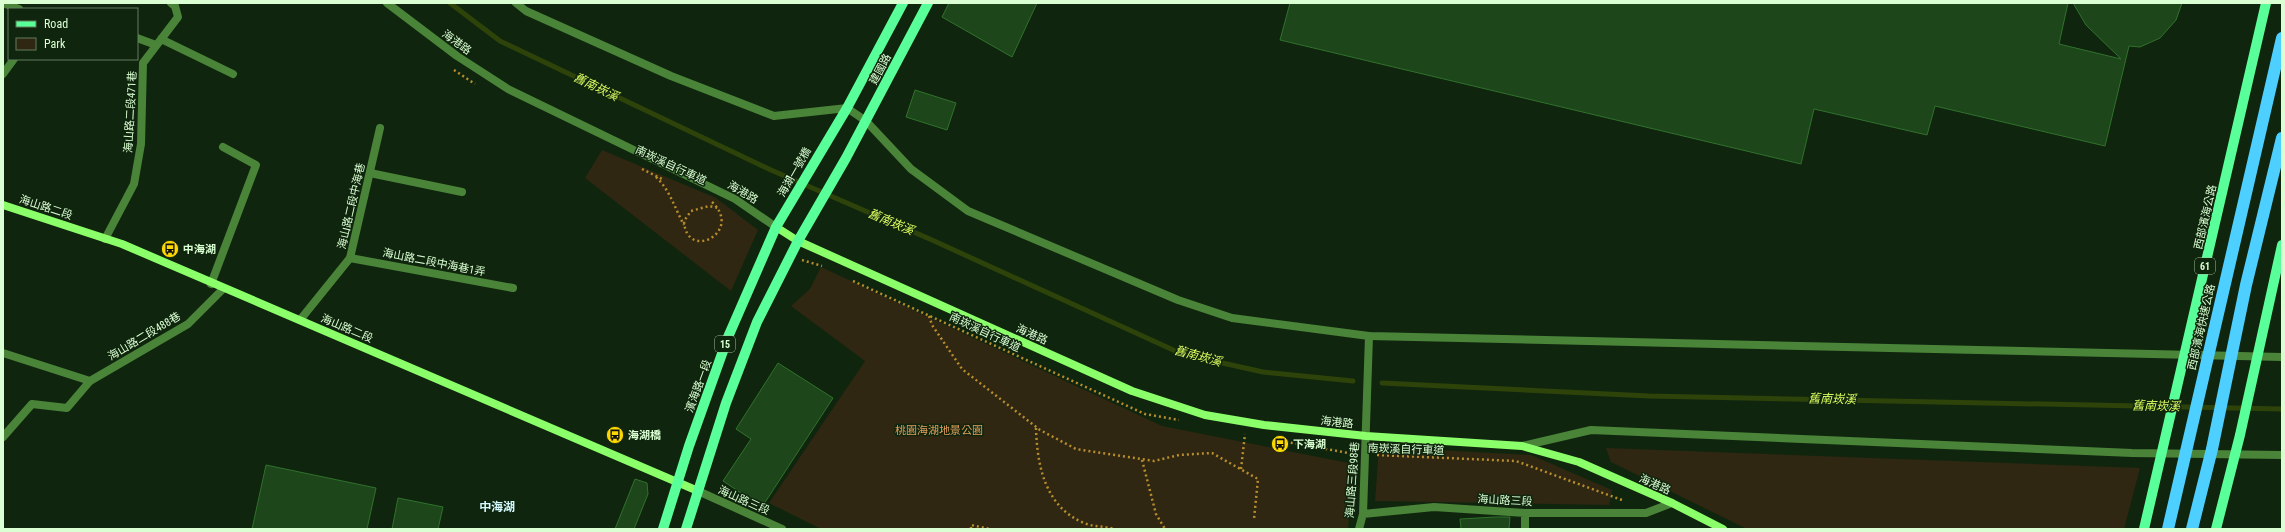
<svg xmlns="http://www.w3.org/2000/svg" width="2285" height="532" viewBox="0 0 2285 532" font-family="'Roboto Condensed','Noto Sans TC',sans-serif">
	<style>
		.green { fill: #2f2711 }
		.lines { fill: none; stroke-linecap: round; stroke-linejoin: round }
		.stream { stroke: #2d430a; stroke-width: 5 }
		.building { fill: #1d461a; stroke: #30722c }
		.path { stroke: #b78d2e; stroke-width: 2.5; stroke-dasharray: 2 3; stroke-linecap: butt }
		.lane { stroke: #498439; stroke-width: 8 }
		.street { stroke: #498439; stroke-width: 8 }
		.secondary { stroke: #8bff69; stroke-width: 8 }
		.primary { stroke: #59ff98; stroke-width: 10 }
		.primary-bridge { stroke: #59ff98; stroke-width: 10 }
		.highway-bridge { stroke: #4dcfff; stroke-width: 12 }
		.labels { text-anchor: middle; stroke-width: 3; stroke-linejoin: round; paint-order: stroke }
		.shield { fill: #10250e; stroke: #9dbe97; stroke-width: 1 }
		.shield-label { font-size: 10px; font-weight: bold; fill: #d9ffd2 }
		.street-label { font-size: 11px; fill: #d9ffd2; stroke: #10250e }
		.poi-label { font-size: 11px; font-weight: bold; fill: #d9ffd2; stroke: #10250e; text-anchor: start }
		.park-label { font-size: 11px; fill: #e09f5d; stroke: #10250e }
		.water-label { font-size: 12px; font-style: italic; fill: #ddff60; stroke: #10250e }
		.neighbourhood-label { font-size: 12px; font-weight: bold; fill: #d4faff; stroke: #10250e }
	</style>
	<rect width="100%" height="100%" fill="#10250e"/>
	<path class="green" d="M 602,150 L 716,198 L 758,230 L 731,291 L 585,178 Z
		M 821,267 L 1162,426 L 1354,464 L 1348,529 L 821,529 L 769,503 L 865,361 L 791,306 L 810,289 Z
		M 1379,447 L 1531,455 L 1612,490 L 1609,505 L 1375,501 Z
		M 1606,448 L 2140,468 L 2124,529 L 1747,529 L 1611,462 Z"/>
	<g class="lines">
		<path class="stream" d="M 450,3 L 500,41 L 771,170 L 932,240 L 1182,354 L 1263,372 L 1353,381
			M 1382,383 L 1649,396 L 2282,409"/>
	</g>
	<path class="building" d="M 949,3 L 1037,3 L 1012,57 L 942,17 Z
		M 1290,3 L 2068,3 L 2059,44 L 2121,59 L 2086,25 L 2073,3 L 2182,3 L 2176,20 L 2160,38 L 2140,47 L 2129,46 L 2105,146 L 1935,106 L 1927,135 L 1814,109 L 1801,164 L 1280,40 Z
		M 915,90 L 956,103 L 947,130 L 906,117 Z
		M 778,363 L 833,398 L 762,507 L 723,481 L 751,439 L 736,429 Z
		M 266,465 L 376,488 L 367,529 L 252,529 Z
		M 635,479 L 647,483 L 648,494 L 634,529 L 615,529 Z
		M 398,498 L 443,507 L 438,529 L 392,529 Z
		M 1495,517 L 1510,517 L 1509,529 L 1461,529 L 1460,519 Z"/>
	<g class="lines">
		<path class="path" d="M 454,70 L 475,84
			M 642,169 L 662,179
			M 656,177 C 670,190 675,209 684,225
			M 712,202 C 744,232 686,262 684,221 L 691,211 L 709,206 L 718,208
			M 802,260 L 822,266
			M 853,281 L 1145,414 L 1179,420
			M 929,316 L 932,325 L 962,369 L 1040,430 L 1076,449 L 1154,461 L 1179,455 L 1212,453 L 1258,479 L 1254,519
			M 1036,428 C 1037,465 1045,507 1084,523 C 1093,527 1104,526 1114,529
			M 1276,440 L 1354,454
			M 1377,455 L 1516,461 L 1622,500
			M 1142,460 L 1156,514 L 1165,529
			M 1241,469 L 1245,434
			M 971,529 L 971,525 L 990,529"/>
		<path class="lane" d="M 3,3 L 19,9
			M 387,3 L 457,56 L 508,89 L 735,199 L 776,227
			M 516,3 L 526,11 L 671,76 L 774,116 L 847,108 L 866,121 L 911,169 L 968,211 L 1178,300 L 1232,318 L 1369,336 L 2282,357
			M 137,38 L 156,45
			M 161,39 L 233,74
			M 3,74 L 14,59
			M 370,173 L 462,192
			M 105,239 L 134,184 L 141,144 L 143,63 L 178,17 L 175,6 L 171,3
			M 350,258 L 513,288
			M 211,284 L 256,165 L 223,147
			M 3,437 L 32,404 L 67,408 L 90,381
			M 1522,446 L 1591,430 L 2132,453 L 2282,455"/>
		<path class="street" d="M 300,320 L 350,258 L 380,128
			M 3,353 L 90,381 L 188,324 L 223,289
			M 698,491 L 782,529
			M 1363,514 L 1434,507 L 1525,513 L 1646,513 L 1672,503
			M 1359,529 L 1363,514 L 1369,336
			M 1525,529 L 1525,513"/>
		<path class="secondary" d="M 3,205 L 122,244 L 698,491
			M 776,227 L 798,241 L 1132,391 L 1205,415 L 1264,425 L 1366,436 L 1522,446 L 1579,462 L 1672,503 L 1723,529"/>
		<path class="primary" d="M 663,529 L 689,446 L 728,337 L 776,227 L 847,108 L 903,3
			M 686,529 L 726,403 L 757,322 L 798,241 L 846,158 L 928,3"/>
		<path class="primary-bridge" d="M 2144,529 L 2266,3
			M 2216,529 L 2240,435 L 2282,245"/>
		<path class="highway-bridge" d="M 2168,529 L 2282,38
			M 2192,529 L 2212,449 L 2246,285 L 2282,138"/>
	</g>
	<defs>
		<symbol id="bus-disc" viewBox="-11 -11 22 22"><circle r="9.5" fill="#fdd700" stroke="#10250e"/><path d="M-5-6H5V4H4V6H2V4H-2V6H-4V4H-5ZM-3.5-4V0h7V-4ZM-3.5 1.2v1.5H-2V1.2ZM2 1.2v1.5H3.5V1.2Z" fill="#111"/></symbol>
	</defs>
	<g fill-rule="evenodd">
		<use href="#bus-disc" x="160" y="239" width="20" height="20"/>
		<use href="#bus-disc" x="605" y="425" width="20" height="20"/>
		<use href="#bus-disc" x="1270" y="434" width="20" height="20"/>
	</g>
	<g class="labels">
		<g class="shield">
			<rect x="2195" y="258" width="20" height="16" rx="3"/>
			<rect x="715" y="336" width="20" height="16" rx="3"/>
		</g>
		<g class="shield-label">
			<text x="2205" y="270">61</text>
			<text x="725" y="348">15</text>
		</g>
		<g class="street-label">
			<text transform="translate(457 42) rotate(36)" y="4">海港路</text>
			<text transform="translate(880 69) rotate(-62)" y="4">建國路</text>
			<text transform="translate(130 112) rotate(-87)" y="4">海山路二段471巷</text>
			<text transform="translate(671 165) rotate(25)" y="4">南崁溪自行車道</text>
			<text transform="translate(794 172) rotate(-60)" y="4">海湖一號橋</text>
			<text transform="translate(743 192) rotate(31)" y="4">海港路</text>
			<text transform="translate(351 206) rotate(-77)" y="4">海山路二段中海巷</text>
			<text transform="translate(46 207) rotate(18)" y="4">海山路二段</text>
			<text transform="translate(2205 217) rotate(-77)" y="4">西部濱海公路</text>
			<text transform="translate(434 262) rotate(11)" y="4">海山路二段中海巷1弄</text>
			<text transform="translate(2201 327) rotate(-77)" y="4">西部濱海快速公路</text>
			<text transform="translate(347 328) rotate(23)" y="4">海山路二段</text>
			<text transform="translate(985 332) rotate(25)" y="4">南崁溪自行車道</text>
			<text transform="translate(1032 334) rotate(24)" y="4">海港路</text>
			<text transform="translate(144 336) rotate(-31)" y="4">海山路二段488巷</text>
			<text transform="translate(698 386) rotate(-70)" y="4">濱海路一段</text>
			<text transform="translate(1337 422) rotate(6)" y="4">海港路</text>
			<text transform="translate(1406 449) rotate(2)" y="4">南崁溪自行車道</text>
			<text transform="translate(1352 480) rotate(-86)" y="4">海山路三段98巷</text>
			<text transform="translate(1655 484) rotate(24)" y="4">海港路</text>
			<text transform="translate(744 500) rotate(24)" y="4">海山路三段</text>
			<text transform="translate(1505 500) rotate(3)" y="4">海山路三段</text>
		</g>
		<g class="poi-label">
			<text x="183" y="253">中海湖</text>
			<text x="628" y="439">海湖橋</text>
			<text x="1293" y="448">下海湖</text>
		</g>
		<g class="park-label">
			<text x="939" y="434">桃園海湖地景公園</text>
		</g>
		<g class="water-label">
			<text transform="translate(596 87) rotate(26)" y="4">舊南崁溪</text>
			<text transform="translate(891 222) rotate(23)" y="4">舊南崁溪</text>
			<text transform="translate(1198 356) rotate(15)" y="4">舊南崁溪</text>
			<text transform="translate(1832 399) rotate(1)" y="4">舊南崁溪</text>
			<text transform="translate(2156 406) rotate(1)" y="4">舊南崁溪</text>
		</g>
		<g class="neighbourhood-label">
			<text x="497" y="511">中海湖</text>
		</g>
	</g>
	<rect width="2285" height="532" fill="none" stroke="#d9ffd2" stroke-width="8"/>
	<rect x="8" y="8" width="130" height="52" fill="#10250e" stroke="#607c5c"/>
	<rect x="16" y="21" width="20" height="6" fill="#59ff98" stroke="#607c5c"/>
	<text x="44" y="28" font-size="12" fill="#d9ffd2">Road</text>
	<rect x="16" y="38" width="20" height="12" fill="#2f2711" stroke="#607c5c"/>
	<text x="44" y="48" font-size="12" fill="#d9ffd2">Park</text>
</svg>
